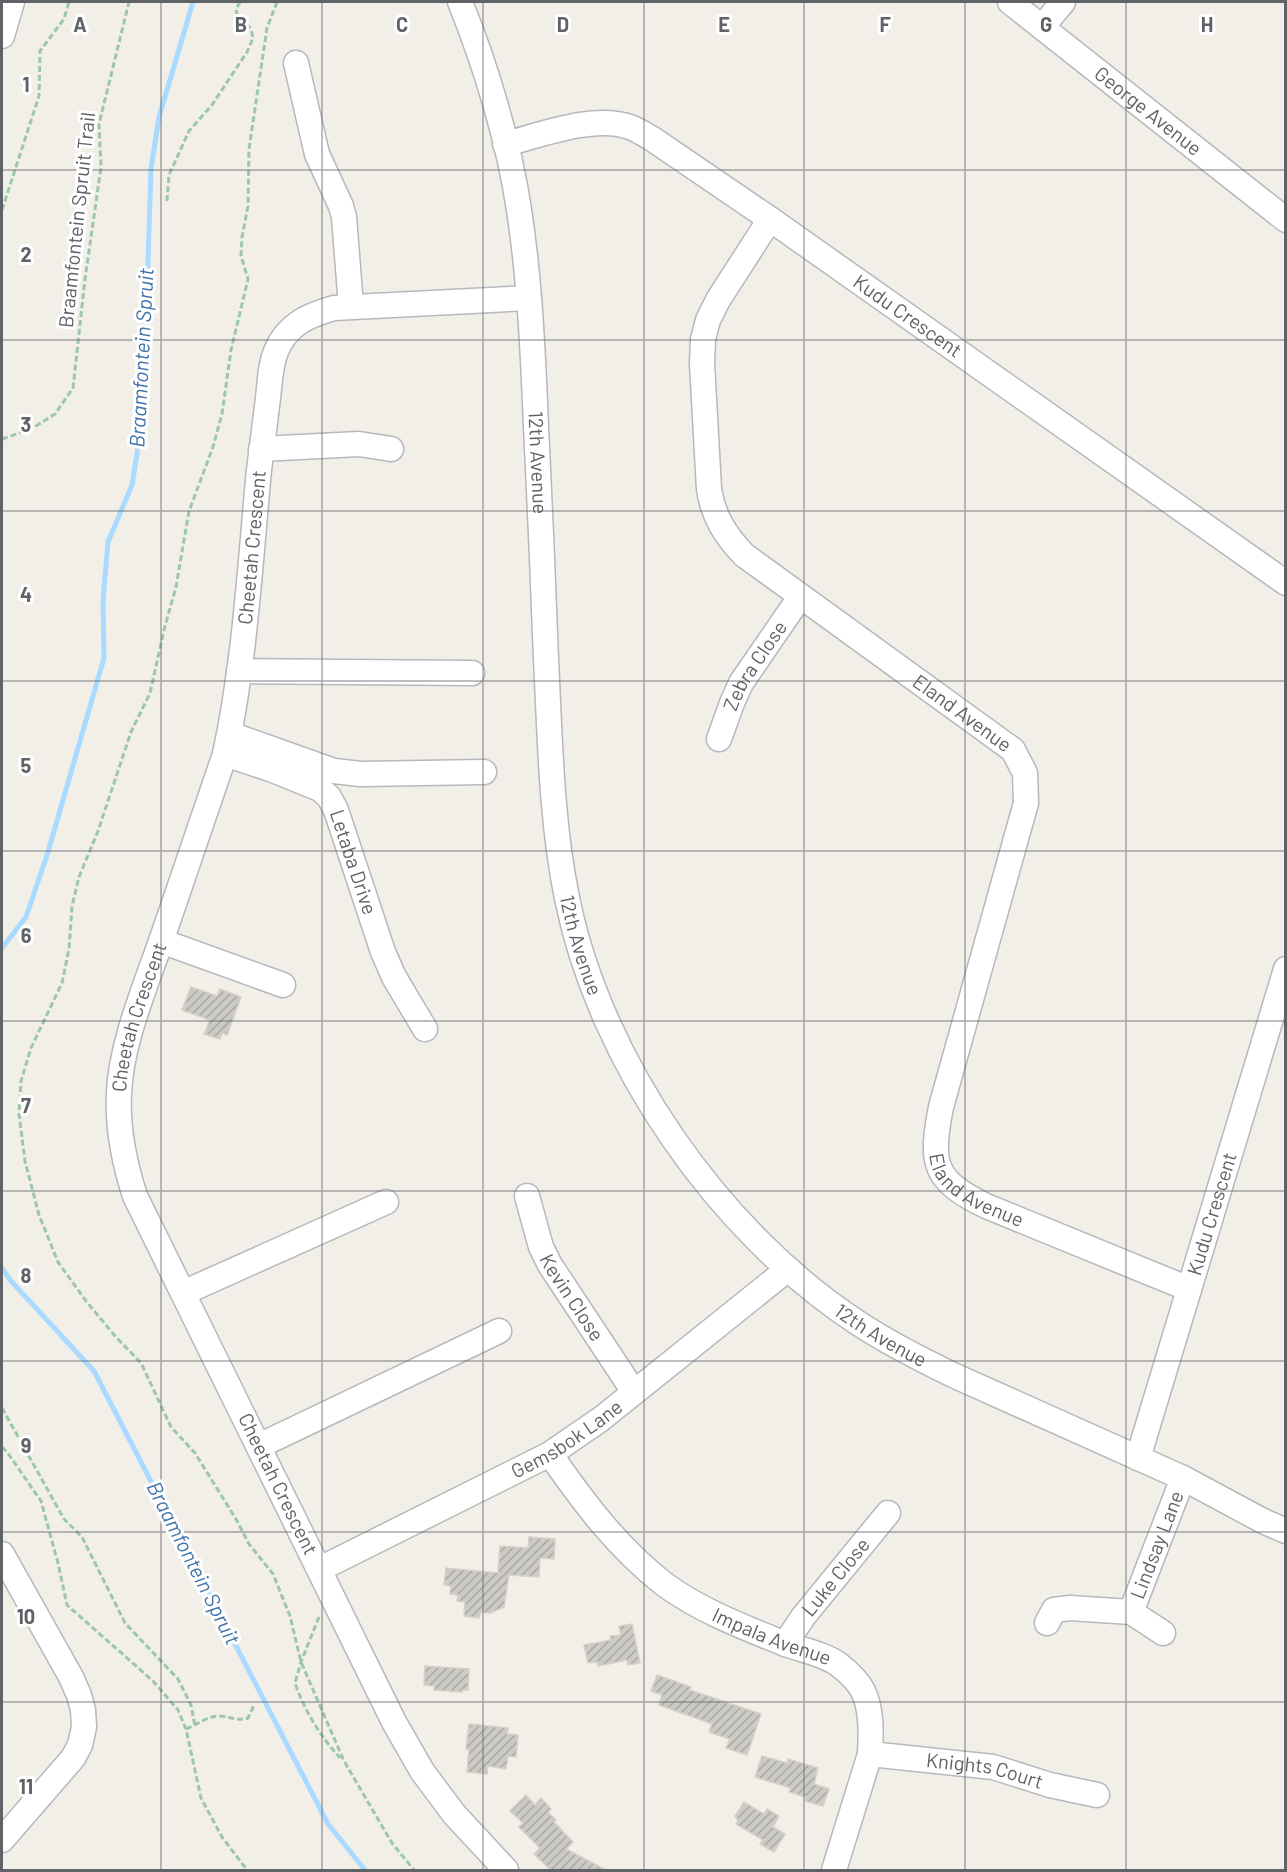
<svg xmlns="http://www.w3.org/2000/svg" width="1287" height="1872" viewBox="0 0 1287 1872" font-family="Barlow,sans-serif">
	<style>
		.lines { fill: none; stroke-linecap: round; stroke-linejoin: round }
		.stream { stroke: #aadaff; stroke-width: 5 }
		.building { fill: url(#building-hatch); stroke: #d6d1c6; stroke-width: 1.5 }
		.minor-casing { stroke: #b5b8bc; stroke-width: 27 }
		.path { stroke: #9cc7a9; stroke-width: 3; stroke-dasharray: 6 3; stroke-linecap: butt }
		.minor { stroke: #fff; stroke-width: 24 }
		.grid { fill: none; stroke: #5f6368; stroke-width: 1.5; stroke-opacity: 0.55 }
		.labels { text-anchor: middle; stroke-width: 6; stroke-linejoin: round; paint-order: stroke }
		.street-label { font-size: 20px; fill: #5f6368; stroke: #fff }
		.water-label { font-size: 21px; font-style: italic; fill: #4174aa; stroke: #fff }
		.grid-label { font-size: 20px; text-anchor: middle; font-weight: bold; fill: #5f6368; stroke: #fff; stroke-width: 6; stroke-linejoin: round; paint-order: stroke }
	</style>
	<defs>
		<pattern id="building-hatch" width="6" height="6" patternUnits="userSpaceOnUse" patternTransform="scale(1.5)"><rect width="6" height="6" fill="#cccac5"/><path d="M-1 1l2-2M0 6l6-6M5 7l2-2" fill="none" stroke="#a9a8a4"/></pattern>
	</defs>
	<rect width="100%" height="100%" fill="#f1efe8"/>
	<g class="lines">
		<path class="stream" d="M 2,948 L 26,917 L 48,852 L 104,658 L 103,600 L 108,542 L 132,485 L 143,416 L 151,169 L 159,117 L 193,2
			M 2,1268 L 11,1281 L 94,1371 L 328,1824 L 365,1870"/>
	</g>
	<path class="building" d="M 191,987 L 217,996 L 220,989 L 241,997 L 227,1035 L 222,1033 L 220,1039 L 204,1034 L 210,1020 L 182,1010 Z
		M 529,1537 L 555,1539 L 554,1559 L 540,1558 L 539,1577 L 509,1575 L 504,1607 L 490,1613 L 480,1612 L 479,1618 L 464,1616 L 465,1602 L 457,1601 L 458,1595 L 450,1594 L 451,1586 L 444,1585 L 446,1568 L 498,1573 L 500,1546 L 528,1548 Z
		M 632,1624 L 640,1663 L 628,1665 L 627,1660 L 598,1666 L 597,1662 L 588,1663 L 584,1645 L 611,1640 L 610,1636 L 621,1635 L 619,1626 Z
		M 425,1666 L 469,1669 L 468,1690 L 462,1690 L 462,1692 L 434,1690 L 435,1686 L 424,1685 Z
		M 657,1675 L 691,1687 L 690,1690 L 761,1714 L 747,1755 L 726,1748 L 730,1739 L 709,1732 L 712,1724 L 659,1705 L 662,1695 L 651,1691 Z
		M 469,1724 L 508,1728 L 507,1734 L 518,1735 L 516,1757 L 508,1756 L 506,1769 L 488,1766 L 487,1774 L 467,1772 L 469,1750 L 466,1749 Z
		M 762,1756 L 787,1763 L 788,1759 L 818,1768 L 814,1784 L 829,1789 L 823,1806 L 805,1801 L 806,1797 L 789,1792 L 791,1788 L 755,1777 Z
		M 526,1795 L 535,1805 L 541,1798 L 551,1809 L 548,1812 L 556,1820 L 554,1822 L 573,1842 L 566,1849 L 606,1870 L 551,1870 L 534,1854 L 540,1848 L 519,1827 L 523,1823 L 510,1811 Z
		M 744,1802 L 764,1814 L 767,1809 L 779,1816 L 773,1827 L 785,1834 L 774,1852 L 760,1844 L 763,1840 L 736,1824 L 738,1821 L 735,1816 Z"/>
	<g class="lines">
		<defs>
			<g id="minor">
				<path id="s1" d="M 460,2 C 486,66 509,142 519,210 C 530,282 533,354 536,426 C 540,504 543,581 546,659 C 550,738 551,820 567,898 C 600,1062 719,1232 858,1323 C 888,1343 920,1359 953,1375 L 1183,1478 L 1263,1521 L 1286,1531"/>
				<path id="s2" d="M 1010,2 L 1286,220"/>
				<path d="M 1042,27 L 1063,2"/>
				<path d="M 2,36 L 12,2"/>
				<path d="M 296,63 L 317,154 L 341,206 L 344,217 L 351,306"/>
				<path id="s3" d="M 505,144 C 541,135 594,114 630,127 C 638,130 645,135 651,138 L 770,219 L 1286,583"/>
				<path id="s4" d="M 770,219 L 718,300 L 708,320 L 703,339 L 702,363 L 709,489 C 713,516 725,535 744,555 L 1013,750 L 1025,773 L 1026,803 L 941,1107 C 930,1164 933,1180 986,1206 L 1189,1289"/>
				<path d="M 261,449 L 359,444 L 391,449"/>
				<path d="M 239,671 L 472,673"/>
				<path d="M 230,734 L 334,771 L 361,774 L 484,772"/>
				<path id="s5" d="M 719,739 L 732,703 L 741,683 L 800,597"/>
				<path id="s6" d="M 225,754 L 273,770 L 320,789 L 329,797 L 336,810 L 383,952 L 394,977 L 425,1029"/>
				<path d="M 161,941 L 283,985"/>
				<path id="s7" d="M 527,1196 L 541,1247 L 550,1265 L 634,1392"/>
				<path d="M 183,1293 L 386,1202"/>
				<path d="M 259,1446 L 499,1331"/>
				<path id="s8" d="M 550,1454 C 584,1503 617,1547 664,1584 C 699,1610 743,1627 783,1643 C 801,1650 822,1653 838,1664 C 847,1671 858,1681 863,1691 C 872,1709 871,1735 870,1754 L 834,1870"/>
				<path id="s9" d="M 1138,1458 L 1286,969"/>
				<path d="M 2,1554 L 71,1677 L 79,1695 L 83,1710 L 84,1727 L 80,1745 L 73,1758 L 2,1840"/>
				<path id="s10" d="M 320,1569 L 550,1454 L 601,1419 L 788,1269"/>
				<path id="s11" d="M 1131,1612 L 1183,1478"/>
				<path d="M 1047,1623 L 1054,1610 L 1070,1608 L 1131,1612 L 1163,1633"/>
				<path id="s12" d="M 785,1644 L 803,1617 L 888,1513"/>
				<path id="s13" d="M 870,1754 L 993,1767 L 1050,1785 L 1097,1795"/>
				<path id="s14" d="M 506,1870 L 454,1814 L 422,1771 L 394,1722 L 135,1196 C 124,1162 117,1129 119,1093 C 121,1044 144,990 160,944 C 182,881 203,818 225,754 C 245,661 250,565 259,470 C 262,446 265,422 268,398 C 270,381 270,364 277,349 C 288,324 309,315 334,308 L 529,298"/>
			</g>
		</defs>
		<use href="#minor" class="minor-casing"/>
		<path class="path" d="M 277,2 L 267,28 L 249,149 L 248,206 L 242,237 L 241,256 L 248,279 L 231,350 L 222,414 L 213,447 L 189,511 L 176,587 L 165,626 L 150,693 L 131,732 L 98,831 L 79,877 L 72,906 L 69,949 L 62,983 L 31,1048 L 21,1081 L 19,1114 L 25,1161 L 39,1215 L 58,1262 L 86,1301 L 115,1336 L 141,1363 L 171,1427 L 195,1453 L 236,1519 L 249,1544 L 273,1574 L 290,1616 L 301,1662 L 344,1761 L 392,1843 L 414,1870
			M 167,201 L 169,175 L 189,131 L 212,105 L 247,52 L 253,38 L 251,29 L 237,14 L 236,9 L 240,2
			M 2,210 L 39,96 L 40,51 L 64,19 L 69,2
			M 2,439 L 31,429 L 55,414 L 73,388 L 85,279 L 101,167 L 99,124 L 129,2
			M 2,1408 L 64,1519 L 82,1537 L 125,1623 L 178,1679 L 191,1705 L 195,1726
			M 2,1447 L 7,1452 L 41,1501 L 58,1563 L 67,1605 L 153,1681 L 178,1710 L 186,1729 L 201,1798 L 222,1837 L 247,1870
			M 319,1617 L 301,1662 L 295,1683 C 304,1710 321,1737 340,1758
			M 186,1729 C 197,1725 207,1716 219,1716 C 230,1716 237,1722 248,1718 L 254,1705"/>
		<use href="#minor" class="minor"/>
	</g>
	<path class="grid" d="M 161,2 L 161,1870M 322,2 L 322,1870M 483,2 L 483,1870M 644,2 L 644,1870M 804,2 L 804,1870M 965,2 L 965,1870M 1126,2 L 1126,1870M 2,170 L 1286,170M 2,340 L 1286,340M 2,511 L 1286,511M 2,681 L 1286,681M 2,851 L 1286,851M 2,1021 L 1286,1021M 2,1191 L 1286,1191M 2,1361 L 1286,1361M 2,1532 L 1286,1532M 2,1702 L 1286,1702"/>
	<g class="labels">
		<g class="street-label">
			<text dy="7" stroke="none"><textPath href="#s2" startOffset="176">George Avenue</textPath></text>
			<text transform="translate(77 220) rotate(-84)" y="7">Braamfontein Spruit Trail</text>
			<text dy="7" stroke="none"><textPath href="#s3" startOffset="464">Kudu Crescent</textPath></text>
			<text dy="7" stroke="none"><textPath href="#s1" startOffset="470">12th Avenue</textPath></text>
			<text dy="7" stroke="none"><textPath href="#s14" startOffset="1442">Cheetah Crescent</textPath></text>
			<text dy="7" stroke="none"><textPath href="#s5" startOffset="82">Zebra Close</textPath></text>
			<text dy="7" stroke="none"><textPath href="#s4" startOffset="634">Eland Avenue</textPath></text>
			<text dy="7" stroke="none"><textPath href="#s6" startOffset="183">Letaba Drive</textPath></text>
			<text dy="7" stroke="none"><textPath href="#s1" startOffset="956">12th Avenue</textPath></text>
			<text dy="7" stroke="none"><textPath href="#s14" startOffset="956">Cheetah Crescent</textPath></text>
			<text dy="7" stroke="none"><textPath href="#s4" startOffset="1173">Eland Avenue</textPath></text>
			<text dy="7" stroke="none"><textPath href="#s9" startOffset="255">Kudu Crescent</textPath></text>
			<text dy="7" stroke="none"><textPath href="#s7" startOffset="112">Kevin Close</textPath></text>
			<text dy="7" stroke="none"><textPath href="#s1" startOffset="1460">12th Avenue</textPath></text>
			<text dy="7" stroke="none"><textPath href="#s10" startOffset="279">Gemsbok Lane</textPath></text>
			<text transform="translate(278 1484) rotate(64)" y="7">Cheetah Crescent</text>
			<text dy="7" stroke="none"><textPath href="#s11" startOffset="72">Lindsay Lane</textPath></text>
			<text dy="7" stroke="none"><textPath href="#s12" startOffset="84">Luke Close</textPath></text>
			<text dy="7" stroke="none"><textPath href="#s8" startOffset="294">Impala Avenue</textPath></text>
			<text dy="7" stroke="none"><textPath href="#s13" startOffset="116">Knights Court</textPath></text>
		</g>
		<g class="water-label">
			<text transform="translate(142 358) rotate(-87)" y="7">Braamfontein Spruit</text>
			<text transform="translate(193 1563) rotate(63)" y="7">Braamfontein Spruit</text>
		</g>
	</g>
	<g class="grid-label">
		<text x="80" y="32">A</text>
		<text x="241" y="32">B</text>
		<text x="402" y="32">C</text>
		<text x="563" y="32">D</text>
		<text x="724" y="32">E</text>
		<text x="885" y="32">F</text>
		<text x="1046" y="32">G</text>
		<text x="1207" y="32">H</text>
		<text x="26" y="92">1</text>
		<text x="26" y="262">2</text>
		<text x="26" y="432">3</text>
		<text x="26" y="602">4</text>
		<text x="26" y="773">5</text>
		<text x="26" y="943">6</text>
		<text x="26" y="1113">7</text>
		<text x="26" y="1283">8</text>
		<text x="26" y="1453">9</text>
		<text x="26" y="1624">10</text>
		<text x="26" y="1794">11</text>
	</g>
	<rect width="1287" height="1872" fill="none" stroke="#5f6368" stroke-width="6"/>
</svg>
